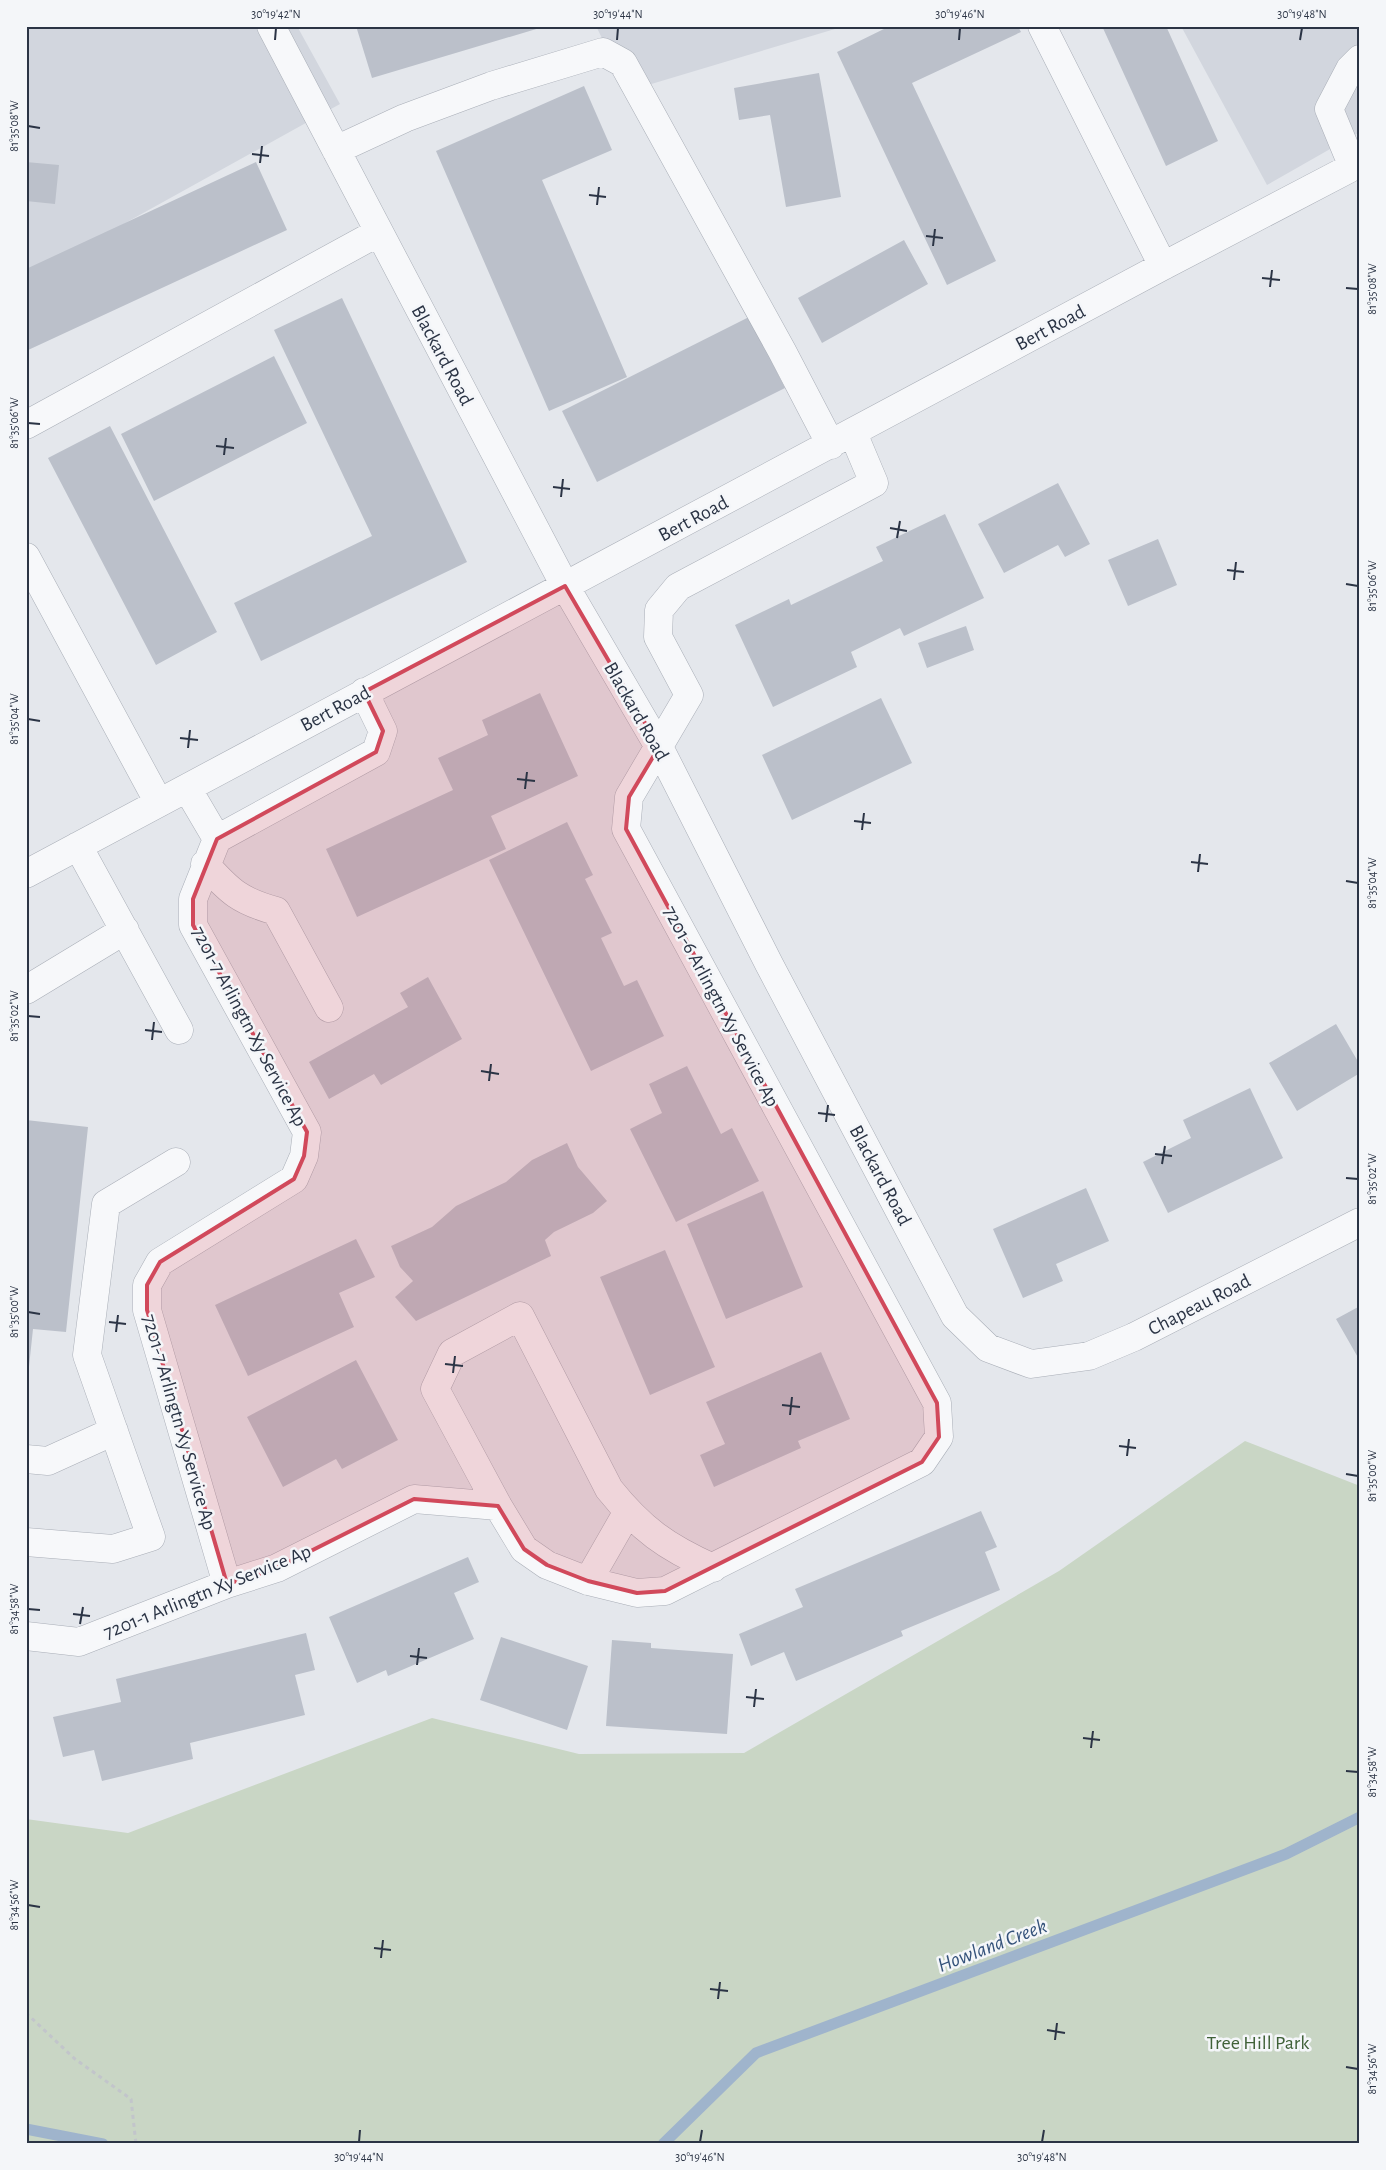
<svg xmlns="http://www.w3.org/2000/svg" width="1386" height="2170" viewBox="0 0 1386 2170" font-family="'Alegreya Sans',sans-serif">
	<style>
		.built { fill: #d2d6de }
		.green { fill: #c9d6c5 }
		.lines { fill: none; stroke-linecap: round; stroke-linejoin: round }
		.stream { stroke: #9fb4cc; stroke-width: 11 }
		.building { fill: #bbc0ca }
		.minor-casing { stroke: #a9aeb7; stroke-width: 29 }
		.path { stroke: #c2c5cb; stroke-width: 3; stroke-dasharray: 4 4; stroke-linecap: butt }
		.minor { stroke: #f7f8fa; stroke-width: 28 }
		.marked { fill: #d1495b; fill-opacity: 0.2; stroke: #d1495b; stroke-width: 4; stroke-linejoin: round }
		.ticks { fill: none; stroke: #2b3445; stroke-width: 2 }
		.labels { text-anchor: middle; stroke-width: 5; stroke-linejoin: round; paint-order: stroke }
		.street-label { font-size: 20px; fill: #2b3445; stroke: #f4f6f9 }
		.park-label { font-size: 20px; fill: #3f6138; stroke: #f4f6f9 }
		.water-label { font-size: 21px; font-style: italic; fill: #34527a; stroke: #f4f6f9 }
		.neatline { fill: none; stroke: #2b3445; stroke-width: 2 }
		.ticks-label { font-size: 12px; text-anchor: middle; fill: #2b3445 }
	</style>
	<rect width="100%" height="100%" fill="#e4e7ec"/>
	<path class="built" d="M 26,26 L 297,26 L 340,104 L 26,278 Z
		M 596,26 L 845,26 L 628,91 Z
		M 1181,26 L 1360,26 L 1360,132 L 1267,185 Z"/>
	<path class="green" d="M 1245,1441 L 1360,1486 L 1360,2144 L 29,2144 L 26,2135 L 26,1819 L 128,1833 L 432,1718 L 579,1754 L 744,1753 L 1059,1571 Z"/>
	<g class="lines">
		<path class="stream" d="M 26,2129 L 103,2144
			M 663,2144 L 756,2053 L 1286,1854 L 1360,1817"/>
	</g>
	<path class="building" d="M 356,26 L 543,26 L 543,27 L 372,78 Z
		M 890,26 L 1018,26 L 1021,32 L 912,83 L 996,261 L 947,285 L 837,52 Z
		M 1102,26 L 1166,26 L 1218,141 L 1166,166 Z
		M 819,73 L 841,197 L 786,207 L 770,115 L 739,120 L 734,88 Z
		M 584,86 L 612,150 L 542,180 L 627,377 L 549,411 L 436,151 Z
		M 26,162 L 59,165 L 55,204 L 26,201 Z
		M 256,162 L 287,230 L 26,351 L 26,269 Z
		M 904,240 L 928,284 L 822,343 L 798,298 Z
		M 342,298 L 467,562 L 261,661 L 234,603 L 372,536 L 274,330 Z
		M 749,317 L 785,388 L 597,482 L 562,411 Z
		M 274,356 L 307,423 L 154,501 L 121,434 Z
		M 110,426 L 217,632 L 156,665 L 48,458 Z
		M 1058,483 L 1090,544 L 1065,557 L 1058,545 L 1004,573 L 978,524 Z
		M 945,514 L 984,598 L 904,636 L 900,628 L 851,652 L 857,667 L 773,707 L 735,625 L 789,599 L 791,605 L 883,561 L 876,547 Z
		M 1158,539 L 1177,585 L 1128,606 L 1108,560 Z
		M 966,626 L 974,650 L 927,668 L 918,643 Z
		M 540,693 L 578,776 L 491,816 L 506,849 L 357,917 L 326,849 L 453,790 L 438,758 L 488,735 L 482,720 Z
		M 881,698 L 912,763 L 792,820 L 762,755 Z
		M 567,822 L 593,875 L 585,879 L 612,933 L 601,938 L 624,986 L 637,980 L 664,1036 L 591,1071 L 489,860 Z
		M 428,977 L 462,1039 L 381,1085 L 374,1074 L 329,1099 L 309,1062 L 408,1007 L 400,993 Z
		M 1336,1024 L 1360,1065 L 1360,1073 L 1297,1111 L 1269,1063 Z
		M 687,1066 L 721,1134 L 732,1128 L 759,1181 L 676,1222 L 630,1129 L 662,1113 L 649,1084 Z
		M 1250,1088 L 1283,1158 L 1168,1213 L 1143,1162 L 1191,1138 L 1183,1120 Z
		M 26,1120 L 88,1127 L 66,1332 L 33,1329 L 28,1376 L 26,1376 Z
		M 567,1143 L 578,1167 L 607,1201 L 593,1213 L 554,1232 L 545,1240 L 551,1256 L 416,1321 L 395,1297 L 413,1281 L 400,1267 L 391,1246 L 432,1227 L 456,1206 L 506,1182 L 532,1160 Z
		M 1086,1188 L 1109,1241 L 1056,1264 L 1063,1281 L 1023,1298 L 993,1229 Z
		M 763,1191 L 803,1287 L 726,1319 L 687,1224 Z
		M 356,1239 L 375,1277 L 339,1293 L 354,1327 L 248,1376 L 215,1305 Z
		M 665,1250 L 715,1367 L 650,1395 L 600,1277 Z
		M 1360,1306 L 1360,1361 L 1336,1319 Z
		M 821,1352 L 850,1419 L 798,1441 L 801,1448 L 714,1487 L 700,1455 L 725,1444 L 706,1402 Z
		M 356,1360 L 398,1440 L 342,1469 L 336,1459 L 283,1487 L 247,1417 Z
		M 981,1511 L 997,1547 L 985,1552 L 1000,1590 L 901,1631 L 903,1636 L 796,1681 L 784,1652 L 751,1666 L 739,1634 L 803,1607 L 795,1589 Z
		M 468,1557 L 479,1582 L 454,1593 L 474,1639 L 388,1676 L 386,1670 L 357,1683 L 329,1617 Z
		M 306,1633 L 315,1670 L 295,1675 L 305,1715 L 190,1743 L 193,1759 L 102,1781 L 94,1750 L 63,1757 L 53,1717 L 121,1702 L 116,1679 Z
		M 501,1637 L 588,1666 L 567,1730 L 480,1700 Z
		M 612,1640 L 651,1643 L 651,1648 L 733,1654 L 727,1734 L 606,1726 Z"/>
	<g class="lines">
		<defs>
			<path id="minor" d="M 271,26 L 565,586 L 659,747 L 769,964 L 955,1316 L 988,1348 L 1031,1364 L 1089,1356 L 1134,1337 L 1360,1222
				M 1042,26 L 1163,266
				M 336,150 L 405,118 L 491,86 L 603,52 L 623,63 L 782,351 L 831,445
				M 1353,167 L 1329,109 L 1350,69 L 1360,59
				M 26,425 L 379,232
				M 26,557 L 159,803
				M 187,788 L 217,839
				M 78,846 L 179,1030
				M 205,864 C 230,892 240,901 276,911 L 329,1008
				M 26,874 L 1163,266 L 1360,163
				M 26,990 L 125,930
				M 26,1459 L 48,1461 L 114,1431
				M 26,1542 L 113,1549 L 151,1537 L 87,1355 L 106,1204 L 176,1162
				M 713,1568 C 666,1547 641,1529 609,1489 L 520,1316 L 452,1353 L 435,1389 L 498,1506 L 524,1549 L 547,1565 L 588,1581 L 637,1593 L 665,1591 L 922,1462 L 939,1437 L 937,1403 L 626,829 L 629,797 L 689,695 L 658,637 L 659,610 L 678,587 L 874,483 L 853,433
				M 588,1581 L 627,1513
				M 227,1584 L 147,1310 L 147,1285 L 160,1262 L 294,1179 L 304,1156 L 307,1132 L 193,925 L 193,899 L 217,839 L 376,752 L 383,731 L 364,692
				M 26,1636 L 79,1642 L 227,1584 L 277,1568 L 414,1499 L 498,1506"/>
		</defs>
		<use href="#minor" class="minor-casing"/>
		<path class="path" d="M 26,2013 L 75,2059 L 131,2099 L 136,2144"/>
		<use href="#minor" class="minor"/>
	</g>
	<path class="marked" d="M 565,586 L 659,747 L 629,797 L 626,829 L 937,1403 L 939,1437 L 922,1462 L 665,1591 L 637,1593 L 588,1581 L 547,1565 L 524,1549 L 498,1506 L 414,1499 L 277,1568 L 227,1584 L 147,1310 L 147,1285 L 160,1262 L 294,1179 L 304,1156 L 307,1132 L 193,925 L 193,899 L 217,839 L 376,752 L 383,731 L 364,692 Z"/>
	<path class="ticks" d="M 275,40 L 276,28M 617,40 L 618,28M 959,40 L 960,28M 1300,40 L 1302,28M 28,126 L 40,128M 252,154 L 269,156M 260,163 L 262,146M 589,195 L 606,197M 597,205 L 599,187M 926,236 L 943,238M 933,246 L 935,229M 1262,278 L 1280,280M 1270,287 L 1272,270M 1346,288 L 1358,289M 28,423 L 40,424M 216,446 L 234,448M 224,455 L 226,438M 553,487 L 570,489M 561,497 L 563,479M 890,528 L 907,531M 897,538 L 900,521M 1227,570 L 1244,572M 1234,580 L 1236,562M 1346,584 L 1358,586M 28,719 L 40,721M 180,738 L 198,740M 188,748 L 190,730M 517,779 L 535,781M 525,789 L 527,772M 854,821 L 871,823M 862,830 L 864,813M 1191,862 L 1208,864M 1198,872 L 1200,854M 1346,881 L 1358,883M 28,1016 L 40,1017M 145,1030 L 162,1032M 152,1040 L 154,1022M 481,1071 L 499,1074M 489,1081 L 491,1064M 818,1113 L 835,1115M 826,1122 L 828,1105M 1155,1154 L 1172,1156M 1162,1164 L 1165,1146M 1346,1178 L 1358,1179M 28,1312 L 40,1314M 109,1322 L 126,1324M 116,1332 L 118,1315M 445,1364 L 463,1366M 453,1373 L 455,1356M 782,1405 L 800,1407M 790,1415 L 792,1397M 1119,1446 L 1136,1448M 1127,1456 L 1129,1439M 1346,1474 L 1358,1476M 28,1609 L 40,1610M 73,1614 L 90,1616M 80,1624 L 83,1607M 410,1656 L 427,1658M 417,1665 L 419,1648M 746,1697 L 764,1699M 754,1707 L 756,1689M 1083,1738 L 1100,1740M 1091,1748 L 1093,1731M 1346,1771 L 1358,1772M 28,1905 L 40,1907M 374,1948 L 391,1950M 381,1958 L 383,1940M 710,1989 L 728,1991M 718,1999 L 720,1982M 1047,2030 L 1065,2033M 1055,2040 L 1057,2023M 1346,2067 L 1358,2069M 359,2142 L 360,2130M 700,2142 L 702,2130M 1042,2142 L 1044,2130"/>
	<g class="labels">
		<g class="street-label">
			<text transform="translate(1050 327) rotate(-28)" y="7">Bert Road</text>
			<text transform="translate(443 355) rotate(62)" y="7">Blackard Road</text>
			<text transform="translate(693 518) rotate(-28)" y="7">Bert Road</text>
			<text transform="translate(335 708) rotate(-28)" y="7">Bert Road</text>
			<text transform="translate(637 711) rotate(60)" y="7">Blackard Road</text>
			<text transform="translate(722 1006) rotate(62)" y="7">7201-6 Arlingtn Xy Service Ap</text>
			<text transform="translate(250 1026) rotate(62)" y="7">7201-7 Arlingtn Xy Service Ap</text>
			<text transform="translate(881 1175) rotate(62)" y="7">Blackard Road</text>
			<text transform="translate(1199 1304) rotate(-27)" y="7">Chapeau Road</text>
			<text transform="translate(180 1422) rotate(74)" y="7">7201-7 Arlingtn Xy Service Ap</text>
			<text transform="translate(207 1591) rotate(-22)" y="7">7201-1 Arlingtn Xy Service Ap</text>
		</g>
		<g class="park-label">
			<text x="1258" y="2049">Tree Hill Park</text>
		</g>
		<g class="water-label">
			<text transform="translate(992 1945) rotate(-21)" y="7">Howland Creek</text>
		</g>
	</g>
	<rect width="1386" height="2170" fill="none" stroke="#f4f6f9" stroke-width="55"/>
	<rect x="28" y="28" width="1330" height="2114" class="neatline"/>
	<g class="ticks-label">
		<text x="276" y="18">30°19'42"N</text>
		<text x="618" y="18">30°19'44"N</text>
		<text x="960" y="18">30°19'46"N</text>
		<text x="1302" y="18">30°19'48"N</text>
		<text transform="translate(14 126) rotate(-90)" y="4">81°35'08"W</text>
		<text transform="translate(1372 289) rotate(-90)" y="4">81°35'08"W</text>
		<text transform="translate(14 423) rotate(-90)" y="4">81°35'06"W</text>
		<text transform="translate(1372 586) rotate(-90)" y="4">81°35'06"W</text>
		<text transform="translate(14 719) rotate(-90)" y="4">81°35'04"W</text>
		<text transform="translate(1372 883) rotate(-90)" y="4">81°35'04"W</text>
		<text transform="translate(14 1016) rotate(-90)" y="4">81°35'02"W</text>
		<text transform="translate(1372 1179) rotate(-90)" y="4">81°35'02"W</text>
		<text transform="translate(14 1312) rotate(-90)" y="4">81°35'00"W</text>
		<text transform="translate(1372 1476) rotate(-90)" y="4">81°35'00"W</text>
		<text transform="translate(14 1609) rotate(-90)" y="4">81°34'58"W</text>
		<text transform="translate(1372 1772) rotate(-90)" y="4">81°34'58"W</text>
		<text transform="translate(14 1905) rotate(-90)" y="4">81°34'56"W</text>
		<text transform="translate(1372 2069) rotate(-90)" y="4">81°34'56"W</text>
		<text x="359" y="2161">30°19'44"N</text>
		<text x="700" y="2161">30°19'46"N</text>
		<text x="1042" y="2161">30°19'48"N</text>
	</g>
</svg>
